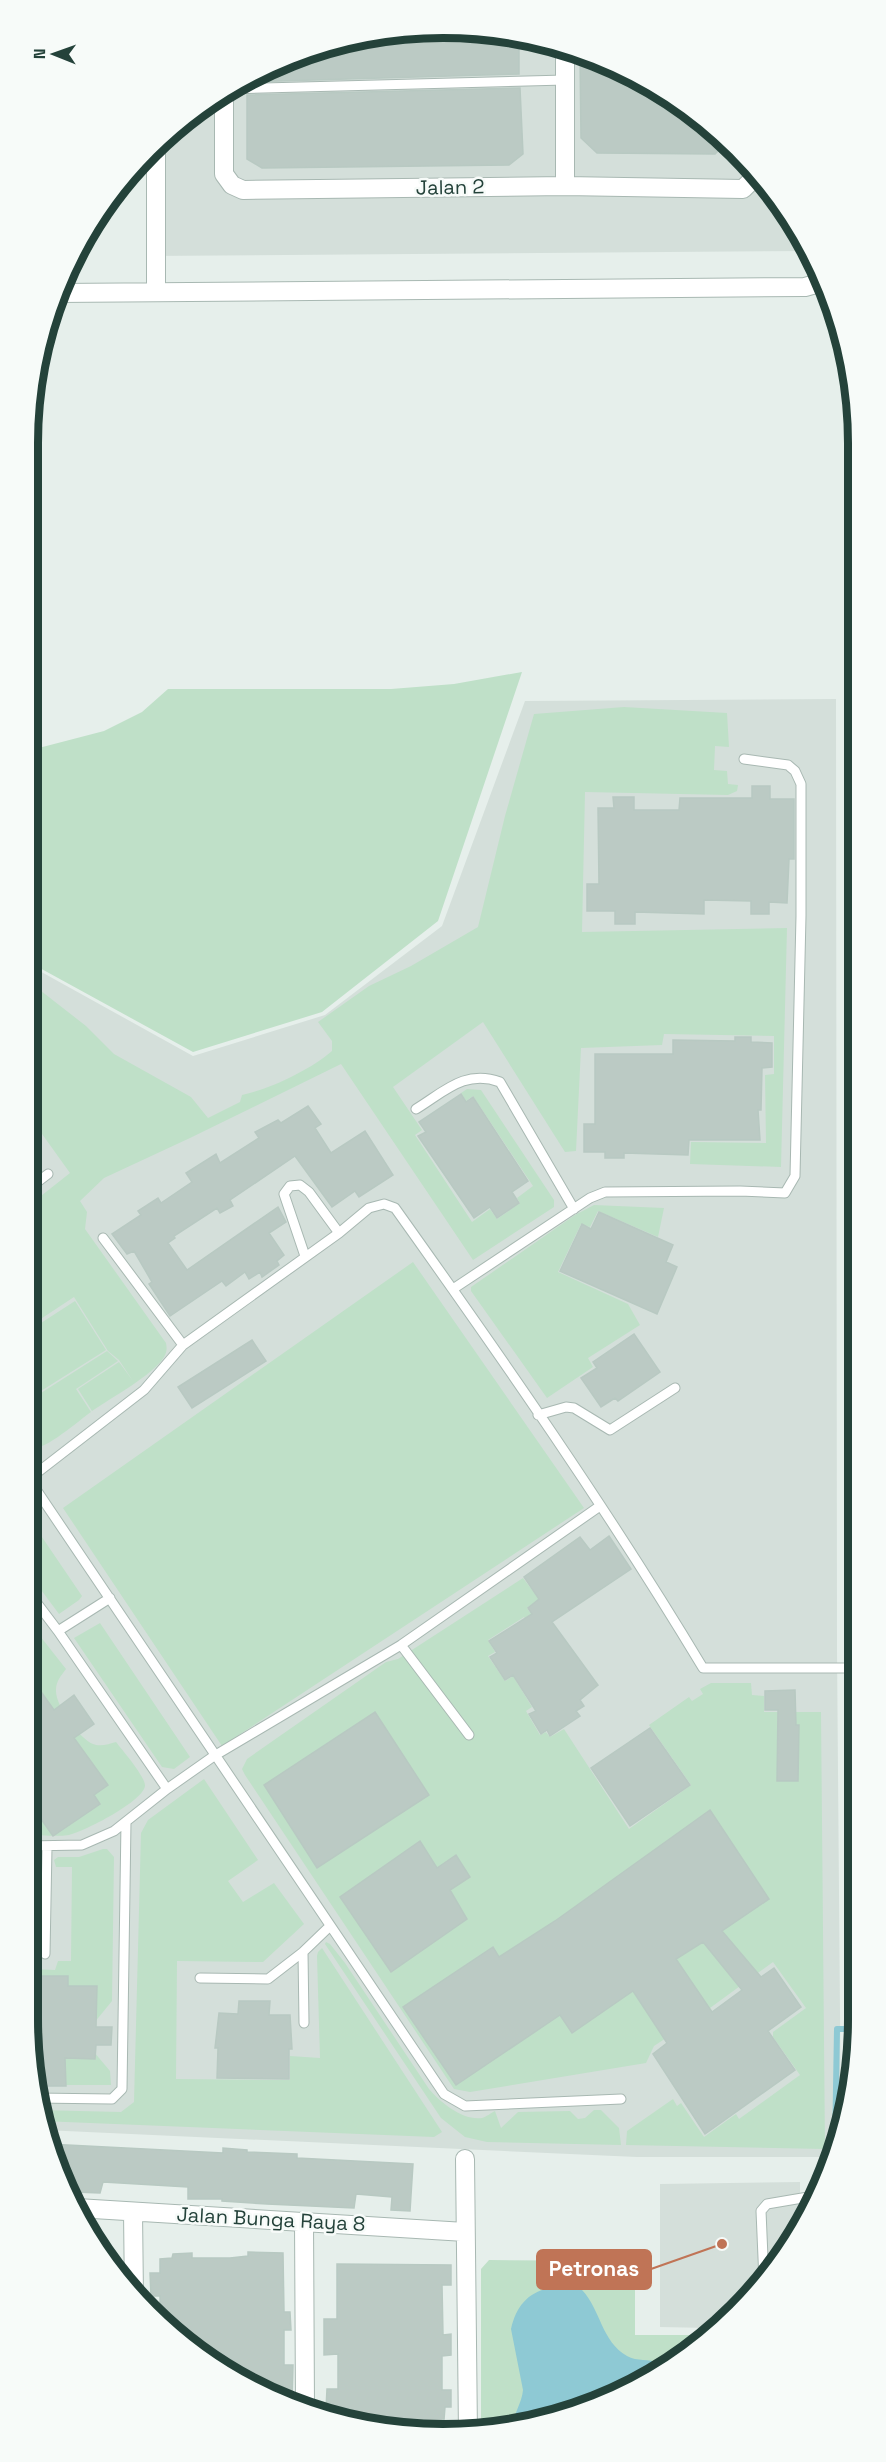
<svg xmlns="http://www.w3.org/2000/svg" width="886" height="2462" viewBox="0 0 886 2462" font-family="'Space Grotesk',sans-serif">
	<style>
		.built { fill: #d4dfda }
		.green { fill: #bfe0c8 }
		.water { fill: #8ec9d4 }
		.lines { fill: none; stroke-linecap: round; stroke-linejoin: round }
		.stream { stroke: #8ec9d4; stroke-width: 6 }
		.building { fill: #bbcac4; stroke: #b8c9c2; stroke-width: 1.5; fill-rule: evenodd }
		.service-casing { stroke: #a8b8b2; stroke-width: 11 }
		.minor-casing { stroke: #a8b8b2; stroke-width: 20 }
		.service { stroke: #fff; stroke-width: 9 }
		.minor { stroke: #fff; stroke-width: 18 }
		.labels { text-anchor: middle; stroke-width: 5; stroke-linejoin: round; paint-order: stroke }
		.street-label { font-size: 20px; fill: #24423a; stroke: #f7fbf9 }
		.rim { fill: none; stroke: #24423a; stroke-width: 8 }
		.leader { fill: none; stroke: #c07456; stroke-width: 2 }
		.callout-dot { fill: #c07456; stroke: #f7fbf9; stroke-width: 2 }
		.callout { fill: #c07456; stroke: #c07456; stroke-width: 2 }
		.callout-label { font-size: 21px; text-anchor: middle; font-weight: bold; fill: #fff }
	</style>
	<rect width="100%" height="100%" fill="#e6efeb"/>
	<path class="built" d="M 470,28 L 550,41 L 651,83 L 756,168 L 811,251 L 146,256 L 147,154 L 168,130 L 235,83 L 309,49 L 388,31 Z
		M 836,699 L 837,1650 L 841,2134 L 831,2157 L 637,2157 L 44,2130 L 35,2100 L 27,2019 L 27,964 L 193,1056 L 325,1015 L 442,926 L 525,701 Z
		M 800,2182 L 800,2225 L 789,2250 L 737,2313 L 710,2336 L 709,2328 L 660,2327 L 660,2184 Z"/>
	<path class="green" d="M 522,672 L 438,921 L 322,1012 L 193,1052 L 27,961 L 27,749 L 31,750 L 104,731 L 142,712 L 168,689 L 391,689 L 454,684 Z
		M 624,707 L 727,713 L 729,747 L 715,746 L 714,770 L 727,771 L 728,784 L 738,785 L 737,791 L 728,795 L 585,792 L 582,932 L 787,928 L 781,1167 L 690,1164 L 691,1142 L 766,1143 L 765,1075 L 774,1074 L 774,1036 L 664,1034 L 662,1045 L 581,1048 L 576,1151 L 565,1152 L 483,1022 L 393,1087 L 422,1130 L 415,1135 L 472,1222 L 490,1209 L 497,1219 L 520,1203 L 517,1198 L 533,1186 L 473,1096 L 466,1101 L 461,1093 L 467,1089 L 481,1090 L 554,1200 L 554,1207 L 473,1260 L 341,1064 L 190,1138 L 104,1178 L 80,1201 L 87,1212 L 85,1229 L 166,1343 C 167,1348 167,1352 164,1357 C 153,1375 111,1398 92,1411 L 78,1389 L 119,1362 L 133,1381 L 119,1360 L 108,1351 L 74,1297 L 27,1328 L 27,1207 L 70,1173 L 27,1113 L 27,980 L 86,1026 L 114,1054 L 191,1097 L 208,1118 L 240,1102 L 242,1095 C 270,1089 310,1070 332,1051 L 332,1041 L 318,1022 L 369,986 L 411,966 L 478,927 L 505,816 L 534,714 Z
		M 594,1205 L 664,1208 L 658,1237 L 598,1211 L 590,1227 L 581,1224 L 558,1272 L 628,1304 L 640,1325 L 588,1358 L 593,1367 L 547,1398 L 471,1291 L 471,1287 L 575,1215 Z
		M 413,1262 L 584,1508 L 222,1746 L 63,1508 Z
		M 75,1301 L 106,1350 L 33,1396 L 27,1387 L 27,1332 Z
		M 107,1351 L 118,1361 L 76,1389 L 91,1412 C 78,1421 43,1453 27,1449 L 27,1389 L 33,1398 Z
		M 27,1515 L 82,1596 L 79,1600 L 59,1614 L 27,1571 Z
		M 523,1578 L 539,1599 L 527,1608 L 538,1624 L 532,1629 L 524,1617 L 488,1640 L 495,1652 L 488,1656 L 505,1681 L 513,1676 L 532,1707 L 526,1711 L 540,1735 L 546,1732 L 550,1737 L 564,1729 L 629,1829 L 691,1785 L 649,1725 L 689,1697 L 692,1701 L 703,1694 L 700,1689 L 711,1683 L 751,1683 L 752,1695 L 764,1696 L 764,1712 L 821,1712 L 825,2149 L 626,2145 L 627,2131 L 673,2099 L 677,2106 L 681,2103 L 704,2137 L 736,2114 L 739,2119 L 800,2075 L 773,2037 L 773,2032 L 806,2008 L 773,1962 L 695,2019 L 654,2046 L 646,2063 L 470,2092 L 454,2089 L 245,1775 L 242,1769 L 247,1759 L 386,1662 L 398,1659 Z
		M 29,1622 L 66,1669 C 61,1676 56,1681 56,1690 C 55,1705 79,1738 93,1744 C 100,1747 109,1744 116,1742 C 123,1751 144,1775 145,1785 C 146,1800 84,1832 69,1835 C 56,1837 41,1835 27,1834 L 27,1623 Z
		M 100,1623 L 190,1757 L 174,1769 L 162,1767 L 74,1638 Z
		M 204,1779 L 258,1860 L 228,1881 L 243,1902 L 274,1883 L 304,1924 L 263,1962 L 177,1961 L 176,2079 L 290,2080 L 290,2056 L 320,2058 L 317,1956 L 318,1952 L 322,1948 L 442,2132 L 434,2137 L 41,2121 L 38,2110 L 121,2112 L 134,2102 L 141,1833 L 148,1820 Z
		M 103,1849 L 107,1849 L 114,1857 L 112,2001 L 94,2023 L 94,2052 L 110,2071 L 111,2085 L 33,2085 L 27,2019 L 27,1961 L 33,1961 L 33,1969 L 55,1970 L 58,1961 L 71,1961 L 72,1867 L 56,1867 L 54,1860 L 58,1857 L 79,1857 Z
		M 326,1942 L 330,1944 L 345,1963 L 429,2089 C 440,2102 463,2121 482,2118 C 486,2117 491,2113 495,2111 L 501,2128 L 518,2112 L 570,2111 L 578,2119 L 585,2118 L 594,2110 L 601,2110 L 619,2128 L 621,2145 L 487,2142 L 465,2137 L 441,2118 L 325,1944 Z
		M 489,2260 L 635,2261 L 635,2335 L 699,2335 L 699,2345 L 674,2365 L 550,2421 L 481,2432 L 481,2269 Z"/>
	<path class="water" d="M 549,2288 L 582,2290 C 601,2310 601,2341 627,2356 C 637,2362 649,2358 659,2363 L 660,2371 L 550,2421 L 513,2427 C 513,2414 522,2403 523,2390 L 511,2329 C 516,2307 527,2293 549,2288 Z"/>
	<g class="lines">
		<path class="stream" d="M 835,2148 L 837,2029 L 858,2029"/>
	</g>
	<path class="building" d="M 470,28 L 519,36 L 519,74 L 247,82 L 247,77 L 309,49 L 388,31 Z
		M 580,54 L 651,83 L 725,144 L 715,154 L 597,153 L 581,138 Z
		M 520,88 L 523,154 L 509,165 L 262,168 L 247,159 L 247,95 Z
		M 752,786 L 770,786 L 770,799 L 794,799 L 794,859 L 789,859 L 787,903 L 769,902 L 769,914 L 751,914 L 751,901 L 704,900 L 704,914 L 635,912 L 635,924 L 615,924 L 615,911 L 587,911 L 587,884 L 599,884 L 598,808 L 614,808 L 613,797 L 634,797 L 634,810 L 679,810 L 680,798 L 752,798 Z
		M 735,1037 L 751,1037 L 751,1042 L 772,1043 L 772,1067 L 762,1068 L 761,1110 L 758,1110 L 760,1140 L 689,1140 L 688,1155 L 624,1153 L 624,1158 L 605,1158 L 605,1152 L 584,1152 L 584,1124 L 595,1124 L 595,1054 L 673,1054 L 673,1040 L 735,1041 Z
		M 461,1094 L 466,1102 L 473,1097 L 528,1181 L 512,1192 L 519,1203 L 497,1218 L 490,1207 L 474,1218 L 418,1136 L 426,1132 L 419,1122 Z
		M 308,1106 L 321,1124 L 315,1128 L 331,1153 L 365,1131 L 393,1175 L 359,1197 L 355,1191 L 332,1207 L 295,1156 L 230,1200 L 233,1206 L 220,1213 L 217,1208 L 174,1236 L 175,1238 L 168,1243 L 187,1270 L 278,1207 L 286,1222 L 269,1233 L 284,1255 L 277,1261 L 279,1265 L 262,1277 L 260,1272 L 249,1279 L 245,1272 L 226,1286 L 222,1281 L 170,1316 L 149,1284 L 152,1282 L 134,1251 L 127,1254 L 112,1234 L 141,1215 L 138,1211 L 158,1198 L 161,1203 L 192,1182 L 186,1173 L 216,1154 L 220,1163 L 259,1138 L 255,1132 L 278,1120 L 281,1123 Z
		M 599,1212 L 673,1245 L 666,1262 L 677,1267 L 657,1314 L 560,1271 L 582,1224 L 591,1229 Z
		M 634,1334 L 660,1372 L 618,1401 L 615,1398 L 601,1407 L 581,1378 L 597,1368 L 593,1362 Z
		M 252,1340 L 266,1361 L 192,1408 L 178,1387 Z
		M 609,1536 L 631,1569 L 552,1622 L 598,1685 L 580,1700 L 584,1706 L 576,1711 L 580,1716 L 550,1736 L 547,1730 L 541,1734 L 529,1714 L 536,1711 L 513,1675 L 505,1680 L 490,1657 L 497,1653 L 489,1641 L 532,1614 L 528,1608 L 539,1599 L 524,1577 L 580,1537 L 590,1550 Z
		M 27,1672 L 54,1710 L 74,1695 L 94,1724 L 74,1738 L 108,1785 L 94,1795 L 100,1804 L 53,1836 L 27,1799 Z
		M 795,1690 L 796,1725 L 799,1725 L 798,1781 L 777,1781 L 778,1710 L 765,1710 L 765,1691 Z
		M 375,1712 L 429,1795 L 317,1868 L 264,1785 Z
		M 650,1728 L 690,1785 L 630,1826 L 591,1768 Z
		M 710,1810 L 769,1899 L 722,1931 L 761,1977 L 774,1968 L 801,2007 L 768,2031 L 795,2070 L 705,2134 L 653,2054 L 667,2043 L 633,1991 L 572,2033 L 560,2015 L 456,2085 L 403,2007 L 493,1947 L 499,1957 L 555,1921 ZM 703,1942 L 742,1990 L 712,2012 L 676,1959 Z
		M 420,1841 L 437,1868 L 456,1855 L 470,1877 L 450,1890 L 467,1919 L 391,1972 L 340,1897 Z
		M 27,1976 L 68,1976 L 68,1986 L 97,1986 L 96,2027 L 112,2027 L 111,2045 L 96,2045 L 95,2059 L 65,2058 L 66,2086 L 34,2086 L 27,2019 Z
		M 239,2001 L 270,2001 L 269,2015 L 290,2015 L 292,2049 L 289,2049 L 289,2079 L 217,2078 L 218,2048 L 215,2048 L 219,2013 L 238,2014 Z
		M 48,2144 L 223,2153 L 223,2148 L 247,2150 L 247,2152 L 297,2154 L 297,2158 L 413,2164 L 410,2211 L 391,2210 L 392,2197 L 356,2194 L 354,2208 L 267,2204 L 222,2201 L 222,2199 L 188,2199 L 188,2187 L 103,2182 L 100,2193 L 75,2192 L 76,2181 L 59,2178 Z
		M 248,2252 L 283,2253 L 284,2312 L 290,2312 L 291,2330 L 284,2330 L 284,2365 L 293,2365 L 292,2402 L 259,2392 L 190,2349 L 160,2322 L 160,2296 L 151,2296 L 150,2273 L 160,2273 L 160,2259 L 172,2258 L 173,2254 L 192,2253 L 192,2258 L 230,2258 L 248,2256 Z
		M 337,2264 L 451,2265 L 451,2285 L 442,2285 L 443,2335 L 451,2334 L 451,2355 L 442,2356 L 442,2390 L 451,2390 L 451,2407 L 445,2407 L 443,2433 L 389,2431 L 338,2416 L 338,2409 L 326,2409 L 327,2389 L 338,2389 L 338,2354 L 324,2355 L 324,2319 L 337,2319 Z"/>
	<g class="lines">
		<defs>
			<path id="service" d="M 227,89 L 565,80
				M 416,1109 C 444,1092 465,1069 500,1082 L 574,1209
				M 27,1190 L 48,1174
				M 103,1238 L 183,1345
				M 305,1256 L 284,1194 L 290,1186 L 300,1185 L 309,1192 L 339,1233
				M 453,1289 L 590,1198 L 605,1192 L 740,1191 L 785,1193 L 795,1176 L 801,916 L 801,784 L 795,771 L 788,765 L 744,759
				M 538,1415 L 566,1407 L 574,1408 L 610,1430 L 675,1388
				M 27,1590 L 58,1631
				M 110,1598 L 58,1631 L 167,1789
				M 401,1645 L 469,1735
				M 27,1846 L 82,1845 L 114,1831 L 167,1789 L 214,1756 L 401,1645 L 600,1506
				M 303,1952 L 304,2023
				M 45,1954 L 47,1847
				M 200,1978 L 268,1979 L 303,1952 L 329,1927
				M 35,2098 L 112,2099 L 122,2089 L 126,1822
				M 621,2099 L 465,2106 L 444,2094 L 29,1479 L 144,1390 L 183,1345 L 339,1233 L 369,1208 L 384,1204 L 395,1208 C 502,1358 608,1510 703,1668 L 858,1668
				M 764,2281 L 761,2211 L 767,2204 L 814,2196"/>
			<path id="minor" d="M 565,47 L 565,186
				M 224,90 L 224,174 L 232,185 L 243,190 L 565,186 L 743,189 L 759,173
				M 156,292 L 156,144
				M 57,293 L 805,287 L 823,282
				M 465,2159 L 468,2434
				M 77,2208 L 465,2232
				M 133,2212 L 134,2297
				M 304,2221 L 305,2406"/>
		</defs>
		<use href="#service" class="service-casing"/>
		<use href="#minor" class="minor-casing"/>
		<use href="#service" class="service"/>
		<use href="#minor" class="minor"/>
	</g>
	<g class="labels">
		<g class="street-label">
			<text transform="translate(450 187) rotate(-1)" y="7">Jalan 2</text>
			<text transform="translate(271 2219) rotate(3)" y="7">Jalan Bunga Raya 8</text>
		</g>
	</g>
	<path d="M0 0H886V2462H0ZM443 38H443A405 405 0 0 1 848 443V2019A405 405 0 0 1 443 2424H443A405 405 0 0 1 38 2019V443A405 405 0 0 1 443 38Z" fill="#f7fbf9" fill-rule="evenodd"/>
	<path class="rim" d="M443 38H443A405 405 0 0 1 848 443V2019A405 405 0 0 1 443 2424H443A405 405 0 0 1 38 2019V443A405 405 0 0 1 443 38Z"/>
	<path class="leader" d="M722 2244L651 2269"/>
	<circle class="callout-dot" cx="722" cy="2244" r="6"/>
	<rect class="callout" x="537" y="2250" width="114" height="39" rx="6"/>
	<g class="callout-label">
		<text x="594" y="2276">Petronas</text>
	</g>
	<g transform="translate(54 54) rotate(271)" stroke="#f7fbf9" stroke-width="4.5" paint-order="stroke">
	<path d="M0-4.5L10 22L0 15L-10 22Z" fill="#24423a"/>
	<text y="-9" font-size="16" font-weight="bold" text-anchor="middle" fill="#24423a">N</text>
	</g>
</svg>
